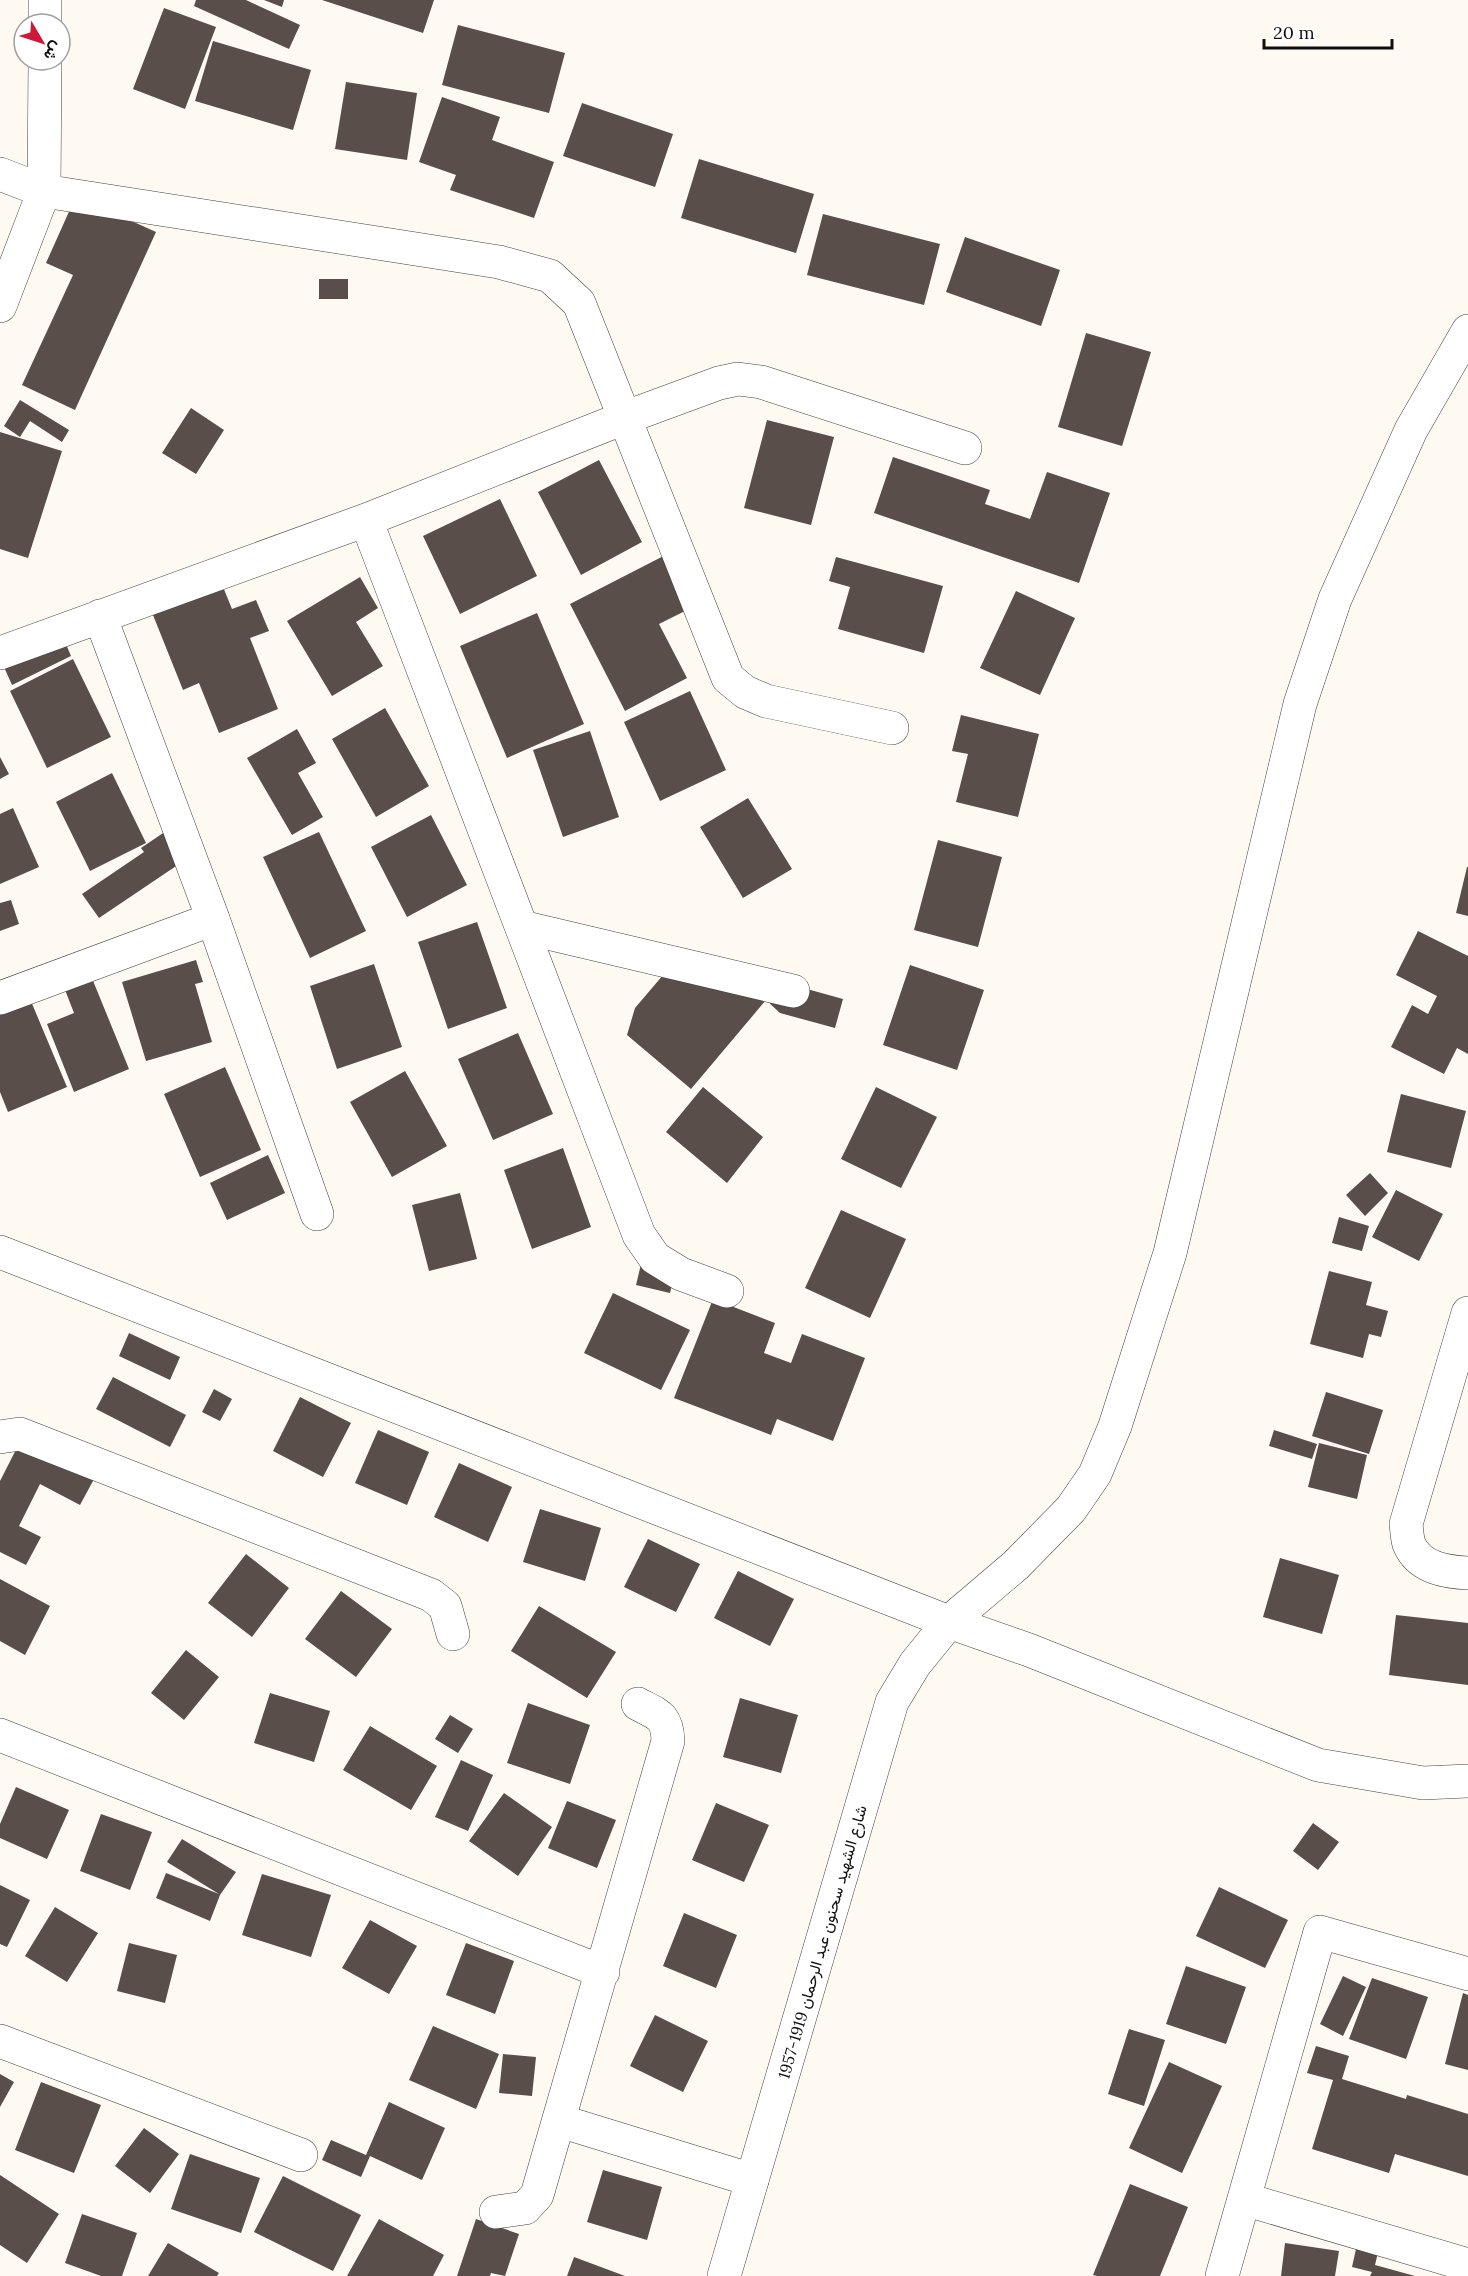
<svg xmlns="http://www.w3.org/2000/svg" width="1468" height="2276" viewBox="0 0 1468 2276" font-family="Lora,Vazirmatn,serif">
	<style>
		.building { fill: #594e4a }
		.lines { fill: none; stroke-linecap: round; stroke-linejoin: round }
		.minor-casing { stroke: #424242; stroke-width: 34 }
		.tertiary-casing { stroke: #424242; stroke-width: 34 }
		.minor { stroke: #fff; stroke-width: 33 }
		.tertiary { stroke: #fff; stroke-width: 33 }
		.labels { text-anchor: middle; stroke-width: 6; stroke-linejoin: round; paint-order: stroke }
		.street-label { font-size: 16px; fill: #0f0f0f; stroke: #fff }
	</style>
	<rect width="100%" height="100%" fill="#fffaf1"/>
	<path class="building" d="M 196,0 L 246,0 L 300,25 L 289,49 L 194,6 Z
		M 264,0 L 284,0 L 282,7 Z
		M 322,0 L 434,0 L 423,33 Z
		M 164,8 L 216,27 L 185,109 L 133,89 Z
		M 458,25 L 565,53 L 549,113 L 442,85 Z
		M 213,41 L 311,70 L 293,130 L 195,101 Z
		M 346,82 L 417,93 L 407,160 L 335,149 Z
		M 442,97 L 500,117 L 492,140 L 554,162 L 534,218 L 450,190 L 456,175 L 419,162 Z
		M 582,103 L 673,134 L 655,187 L 563,156 Z
		M 699,159 L 814,194 L 796,253 L 681,218 Z
		M 76,196 L 156,232 L 75,410 L 22,385 L 73,275 L 46,263 Z
		M 823,214 L 940,244 L 924,305 L 807,275 Z
		M 965,237 L 1060,270 L 1041,326 L 946,292 Z
		M 319,279 L 348,279 L 348,299 L 319,299 Z
		M 1086,333 L 1151,352 L 1122,446 L 1058,427 Z
		M 20,400 L 69,430 L 62,442 L 30,421 L 20,437 L 4,426 Z
		M 191,408 L 224,430 L 196,474 L 162,453 Z
		M 767,420 L 834,437 L 811,525 L 744,508 Z
		M 0,432 L 62,451 L 28,558 L 0,549 Z
		M 893,457 L 990,490 L 985,504 L 1030,519 L 1047,472 L 1110,493 L 1079,583 L 874,513 Z
		M 599,460 L 642,542 L 581,575 L 538,492 Z
		M 500,499 L 537,576 L 460,614 L 423,536 Z
		M 683,546 L 709,599 L 659,624 L 687,678 L 625,711 L 570,604 Z
		M 836,557 L 943,586 L 924,653 L 838,629 L 850,587 L 829,581 Z
		M 360,577 L 378,608 L 356,622 L 383,666 L 332,696 L 287,621 Z
		M 221,582 L 232,609 L 256,600 L 269,631 L 250,638 L 278,709 L 219,733 L 199,683 L 183,690 L 151,610 Z
		M 1016,591 L 1075,618 L 1040,695 L 980,668 Z
		M 537,613 L 584,724 L 507,758 L 460,646 Z
		M 63,637 L 71,656 L 12,685 L 4,667 Z
		M 73,659 L 111,737 L 47,768 L 10,691 Z
		M 690,691 L 726,770 L 660,801 L 624,722 Z
		M 385,708 L 429,786 L 376,817 L 332,739 Z
		M 961,715 L 1039,734 L 1018,817 L 956,802 L 968,754 L 952,751 Z
		M 297,729 L 316,763 L 298,773 L 323,817 L 292,835 L 247,758 Z
		M 590,731 L 619,817 L 563,837 L 533,750 Z
		M 0,757 L 9,774 L 0,779 Z
		M 112,773 L 146,843 L 90,871 L 56,802 Z
		M 748,798 L 792,869 L 743,898 L 700,827 Z
		M 13,808 L 39,867 L 0,884 L 0,814 Z
		M 431,815 L 467,885 L 407,917 L 371,847 Z
		M 169,829 L 188,858 L 99,918 L 82,894 L 144,852 L 141,848 Z
		M 319,832 L 366,931 L 310,958 L 263,857 Z
		M 938,840 L 1002,857 L 978,947 L 914,930 Z
		M 1467,867 L 1468,867 L 1468,916 L 1456,913 Z
		M 11,900 L 19,924 L 0,931 L 0,903 Z
		M 477,922 L 507,1008 L 448,1029 L 418,942 Z
		M 1418,931 L 1468,956 L 1468,1054 L 1457,1048 L 1444,1074 L 1391,1047 L 1412,1005 L 1428,1014 L 1437,996 L 1396,975 Z
		M 681,954 L 843,999 L 835,1028 L 780,1013 L 766,1000 L 691,1089 L 627,1035 L 635,1008 Z
		M 196,960 L 203,982 L 195,984 L 212,1042 L 146,1061 L 122,982 Z
		M 374,964 L 402,1047 L 337,1069 L 310,986 Z
		M 910,965 L 984,990 L 957,1070 L 883,1045 Z
		M 87,966 L 129,1069 L 74,1092 L 47,1024 L 74,1013 L 60,977 Z
		M 25,987 L 67,1087 L 8,1112 L 0,1092 L 0,997 Z
		M 518,1033 L 553,1114 L 493,1140 L 458,1059 Z
		M 225,1067 L 261,1150 L 200,1177 L 164,1094 Z
		M 405,1071 L 447,1146 L 392,1177 L 350,1102 Z
		M 703,1087 L 763,1137 L 727,1183 L 666,1132 Z
		M 876,1087 L 937,1117 L 901,1188 L 841,1159 Z
		M 1401,1094 L 1466,1111 L 1451,1168 L 1387,1152 Z
		M 563,1148 L 591,1227 L 532,1249 L 504,1170 Z
		M 268,1155 L 285,1193 L 227,1220 L 210,1183 Z
		M 1370,1173 L 1388,1193 L 1365,1216 L 1346,1195 Z
		M 1396,1190 L 1443,1214 L 1419,1261 L 1372,1237 Z
		M 460,1193 L 477,1259 L 429,1271 L 412,1205 Z
		M 841,1210 L 906,1239 L 870,1318 L 805,1288 Z
		M 1339,1217 L 1369,1226 L 1362,1251 L 1332,1243 Z
		M 644,1252 L 678,1260 L 670,1293 L 636,1285 Z
		M 1329,1271 L 1372,1282 L 1366,1305 L 1388,1311 L 1381,1337 L 1369,1334 L 1363,1358 L 1310,1344 Z
		M 613,1293 L 690,1330 L 661,1390 L 584,1353 Z
		M 713,1299 L 775,1323 L 764,1353 L 791,1363 L 802,1334 L 865,1358 L 833,1441 L 777,1419 L 771,1435 L 674,1398 Z
		M 129,1333 L 180,1357 L 170,1380 L 119,1356 Z
		M 113,1377 L 186,1415 L 170,1447 L 96,1409 Z
		M 214,1389 L 232,1399 L 220,1421 L 202,1412 Z
		M 1326,1392 L 1383,1410 L 1369,1454 L 1312,1436 Z
		M 300,1397 L 351,1423 L 323,1477 L 273,1451 Z
		M 26,1430 L 100,1468 L 80,1505 L 40,1484 L 19,1526 L 41,1537 L 26,1565 L 0,1552 L 0,1481 Z
		M 378,1430 L 429,1452 L 407,1505 L 355,1483 Z
		M 1274,1430 L 1317,1444 L 1312,1459 L 1269,1446 Z
		M 1319,1443 L 1367,1455 L 1357,1499 L 1308,1487 Z
		M 459,1463 L 512,1487 L 488,1542 L 434,1517 Z
		M 540,1509 L 601,1528 L 585,1581 L 523,1562 Z
		M 648,1539 L 700,1564 L 676,1612 L 624,1587 Z
		M 246,1554 L 289,1588 L 252,1637 L 208,1603 Z
		M 1280,1558 L 1339,1575 L 1322,1634 L 1263,1617 Z
		M 738,1571 L 794,1599 L 770,1646 L 714,1618 Z
		M 0,1579 L 50,1606 L 25,1655 L 0,1641 Z
		M 341,1591 L 392,1629 L 356,1677 L 305,1639 Z
		M 539,1606 L 616,1652 L 587,1698 L 511,1651 Z
		M 1396,1615 L 1468,1623 L 1468,1685 L 1389,1675 Z
		M 186,1650 L 219,1677 L 184,1720 L 151,1693 Z
		M 270,1693 L 330,1711 L 314,1762 L 254,1743 Z
		M 740,1698 L 798,1715 L 781,1773 L 723,1757 Z
		M 528,1703 L 590,1725 L 570,1784 L 507,1763 Z
		M 450,1715 L 473,1729 L 458,1753 L 435,1739 Z
		M 370,1726 L 437,1766 L 411,1810 L 343,1770 Z
		M 461,1760 L 493,1775 L 468,1831 L 435,1817 Z
		M 16,1787 L 69,1810 L 47,1859 L 0,1838 L 0,1824 Z
		M 504,1793 L 552,1827 L 518,1876 L 469,1841 Z
		M 567,1801 L 616,1820 L 597,1868 L 548,1848 Z
		M 716,1803 L 769,1825 L 744,1882 L 692,1860 Z
		M 101,1814 L 152,1832 L 130,1890 L 80,1871 Z
		M 1313,1823 L 1339,1842 L 1318,1870 L 1293,1851 Z
		M 182,1839 L 236,1872 L 220,1895 L 210,1921 L 156,1898 L 166,1873 L 219,1894 L 167,1862 Z
		M 262,1874 L 331,1895 L 311,1957 L 242,1935 Z
		M 0,1885 L 30,1900 L 7,1947 L 0,1944 Z
		M 1219,1887 L 1288,1920 L 1265,1968 L 1196,1936 Z
		M 55,1907 L 98,1933 L 67,1982 L 25,1956 Z
		M 684,1913 L 737,1935 L 716,1988 L 663,1966 Z
		M 370,1920 L 417,1946 L 389,1994 L 342,1968 Z
		M 129,1943 L 177,1955 L 165,2003 L 117,1991 Z
		M 466,1943 L 514,1961 L 495,2014 L 446,1995 Z
		M 1186,1966 L 1246,1987 L 1226,2044 L 1166,2024 Z
		M 1343,1976 L 1366,1987 L 1343,2036 L 1320,2024 Z
		M 1372,1978 L 1428,1997 L 1406,2059 L 1349,2039 Z
		M 1463,1993 L 1468,1995 L 1468,2070 L 1445,2064 Z
		M 655,2015 L 708,2041 L 683,2092 L 630,2066 Z
		M 433,2026 L 499,2054 L 476,2109 L 409,2080 Z
		M 1129,2029 L 1165,2040 L 1144,2106 L 1108,2094 Z
		M 1316,2046 L 1349,2056 L 1342,2079 L 1406,2099 L 1407,2095 L 1468,2114 L 1468,2176 L 1395,2154 L 1389,2173 L 1312,2149 L 1333,2080 L 1307,2073 Z
		M 503,2054 L 536,2057 L 532,2096 L 499,2093 Z
		M 1169,2062 L 1222,2086 L 1182,2173 L 1129,2148 Z
		M 0,2074 L 14,2082 L 0,2107 Z
		M 41,2082 L 101,2105 L 74,2173 L 15,2150 Z
		M 389,2102 L 445,2128 L 422,2180 L 370,2156 L 361,2177 L 322,2160 L 331,2140 L 366,2155 Z
		M 144,2128 L 179,2154 L 150,2193 L 115,2166 Z
		M 190,2154 L 260,2178 L 241,2233 L 171,2209 Z
		M 603,2170 L 662,2187 L 647,2240 L 587,2222 Z
		M 0,2175 L 59,2214 L 27,2263 L 0,2245 Z
		M 283,2176 L 361,2215 L 333,2271 L 254,2232 Z
		M 1130,2184 L 1188,2207 L 1160,2276 L 1097,2276 L 1093,2275 Z
		M 82,2214 L 137,2233 L 122,2276 L 101,2276 L 65,2263 Z
		M 379,2219 L 444,2255 L 433,2276 L 347,2276 Z
		M 476,2219 L 519,2234 L 505,2276 L 491,2273 L 490,2276 L 457,2276 Z
		M 1360,2231 L 1382,2236 L 1375,2265 L 1415,2276 L 1370,2276 L 1372,2272 L 1352,2267 Z
		M 168,2243 L 219,2273 L 217,2276 L 148,2276 Z
		M 1285,2243 L 1339,2251 L 1335,2276 L 1281,2276 Z
		M 574,2257 L 625,2276 L 567,2276 Z"/>
	<g class="lines">
		<defs>
			<path id="minor" d="M 45,24 L 45,0
				M 0,174 L 44,191 L 499,262 L 550,276 L 579,303 L 728,678 L 745,692 L 766,701 L 892,728
				M 0,306 L 44,191 L 45,60
				M 366,520 L 639,1235 L 655,1258 L 681,1274 L 727,1291
				M 100,616 L 213,919 L 317,1214
				M 0,653 L 366,520 L 624,418 L 719,383 L 738,379 L 761,382 L 965,448
				M 522,927 L 793,991
				M 0,998 L 213,919
				M 0,1252 L 949,1622 L 1029,1650 L 1318,1765 L 1423,1783 L 1468,1781
				M 1468,1313 L 1406,1524 C 1407,1531 1407,1538 1409,1544 C 1419,1568 1446,1572 1468,1573
				M 0,1437 L 20,1434 L 431,1595 L 445,1606 L 453,1634
				M 0,1735 L 603,1972
				M 0,2041 L 301,2155
				M 560,2121 L 752,2180
				M 1244,2199 L 1468,2265
				M 496,2212 L 525,2208 L 537,2195 L 668,1741 C 667,1716 659,1715 638,1704
				M 1222,2276 L 1320,1932 L 1468,1974"/>
			<path id="tertiary" d="M 724,2276 L 892,1702 L 915,1664 L 949,1622 L 1016,1565 L 1071,1509 L 1095,1474 L 1115,1426 L 1170,1253 L 1300,704 L 1335,599 L 1411,430 L 1468,331"/>
		</defs>
		<use href="#minor" class="minor-casing"/>
		<use href="#tertiary" class="tertiary-casing"/>
		<use href="#minor" class="minor"/>
		<use href="#tertiary" class="tertiary"/>
	</g>
	<g class="labels">
		<g class="street-label">
			<text transform="translate(822 1942) rotate(-74)" y="6">شارع الشهيد سحنون عبد الرحمان 1919-1957</text>
		</g>
	</g>
	<g transform="translate(42 42) rotate(129)"><circle r="28" fill="#ffffff" stroke="#9f9f9f" stroke-width="1.5"/>
	<path d="M0-4.5L10 22L0 15L-10 22Z" fill="#d01639"/>
	<text y="-9" font-size="16" font-weight="bold" text-anchor="middle" fill="#0f0f0f">ش</text>
	</g>
	<path d="M1264 39v9h128v-9" fill="none" stroke="#0f0f0f" stroke-width="3"/>
	<text x="1273" y="39" font-size="18" fill="#0f0f0f" stroke="#ffffff" stroke-width="4.5" paint-order="stroke">20 m</text>
</svg>
